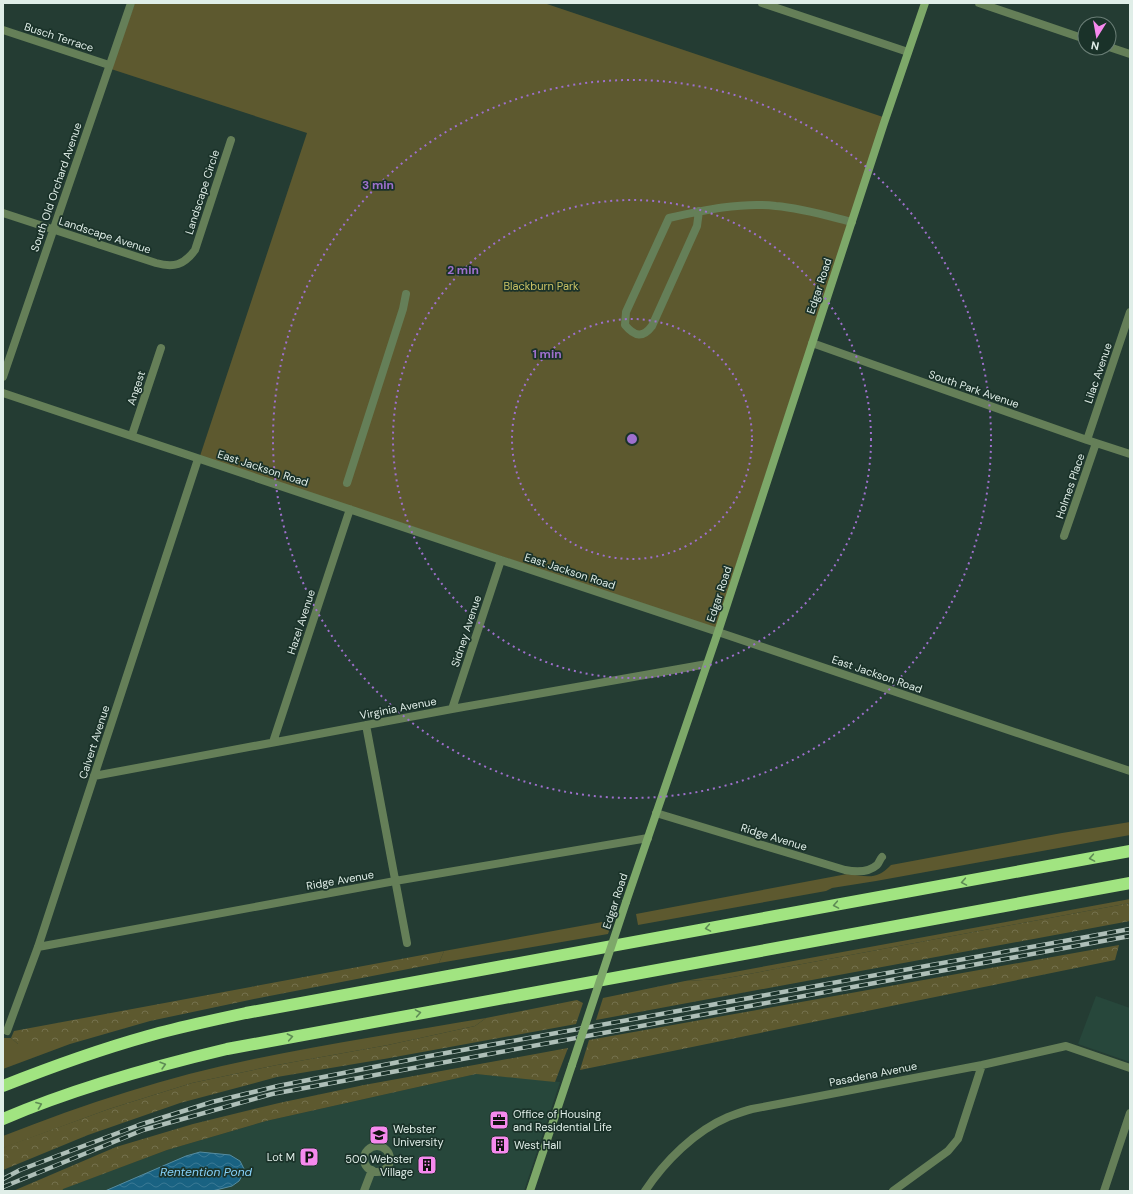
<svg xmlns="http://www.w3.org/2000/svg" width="1133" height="1194" viewBox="0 0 1133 1194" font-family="'DM Sans',sans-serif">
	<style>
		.built { fill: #27473b }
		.green { fill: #5d592f }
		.forest { fill: url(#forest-crowns) }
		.water { fill: url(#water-waves); stroke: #558ca1 }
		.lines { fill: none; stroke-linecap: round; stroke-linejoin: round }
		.street { stroke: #657f58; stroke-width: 8 }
		.secondary { stroke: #7da869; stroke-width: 8 }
		.highway { stroke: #a1e481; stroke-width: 12 }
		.rail-casing { stroke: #aebfb8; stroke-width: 4.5 }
		.rail { stroke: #1a3229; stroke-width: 3; stroke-dasharray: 9; stroke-linecap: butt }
		.secondary-bridge { stroke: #7da869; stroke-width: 8 }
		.oneway { stroke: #5e8b55 }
		.ring { fill: none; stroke: #9e70cd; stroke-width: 2; stroke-dasharray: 2 4 }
		.labels { text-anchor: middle; stroke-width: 3.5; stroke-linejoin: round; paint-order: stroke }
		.street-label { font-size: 11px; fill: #e0eee8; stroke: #1a3229 }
		.park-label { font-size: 11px; fill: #cbc265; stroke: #1a3229 }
		.poi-label { font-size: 11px; fill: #e0eee8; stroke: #1a3229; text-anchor: start }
		.water-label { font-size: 12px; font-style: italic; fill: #86d1f9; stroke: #1a3229 }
		.centre { fill: #9e70cd; stroke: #1a3229; stroke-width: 2 }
		.ring-label { font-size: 12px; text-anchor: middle; font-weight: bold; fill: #9e70cd; stroke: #1a3229; stroke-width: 3.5; stroke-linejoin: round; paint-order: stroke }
	</style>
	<defs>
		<pattern id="forest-crowns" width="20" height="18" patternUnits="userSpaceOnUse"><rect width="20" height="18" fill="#5d592f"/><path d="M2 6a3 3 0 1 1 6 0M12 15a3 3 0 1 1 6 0" fill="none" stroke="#74714d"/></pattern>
		<pattern id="water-waves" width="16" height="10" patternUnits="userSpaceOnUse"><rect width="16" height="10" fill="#196282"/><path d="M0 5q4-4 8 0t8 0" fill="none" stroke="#3a7994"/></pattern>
	</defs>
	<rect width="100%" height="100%" fill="#243c33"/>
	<path class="built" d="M 1096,996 L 1130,1008 L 1130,1062 L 1078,1044 Z
		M 476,1074 L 560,1082 L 524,1191 L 62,1191 L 62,1189 L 167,1150 L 266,1121 Z"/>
	<path class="green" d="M 135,3 L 544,3 L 883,117 L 736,565 L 716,628 L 200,456 L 307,133 L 111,69 Z
		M 1130,822 L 1130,835 L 876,881 L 832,888 L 826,891 L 638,925 L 636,914 L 847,874 C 867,876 876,881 891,865 L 1062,833 Z
		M 1130,899 L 1130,903 L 722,979 L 685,981 Z
		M 613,920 L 608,934 L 439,963 L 444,951 Z
		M 486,1018 L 475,1026 L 388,1045 L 277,1065 L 192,1083 L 109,1109 L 3,1148 L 3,1136 C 85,1104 168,1076 254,1059 C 331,1043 409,1031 486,1018 Z
		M 3,1038 L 11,1038 L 18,1044 L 70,1044 L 3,1069 Z"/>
	<path class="forest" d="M 1130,903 L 1130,921 L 596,1020 L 603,998 L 685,981 L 722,979 Z
		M 1119,945 L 1115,960 L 580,1070 L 589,1040 Z
		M 444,951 L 439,963 L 254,999 L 150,1021 L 70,1044 L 18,1044 L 11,1038 L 14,1031 Z
		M 577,1000 L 583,1003 L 576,1024 L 384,1059 L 277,1077 L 180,1103 L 88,1135 L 3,1170 L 3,1148 L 7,1146 L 109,1109 L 192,1083 L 277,1065 L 388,1045 L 475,1026 L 486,1018 Z
		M 568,1048 L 555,1082 L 476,1074 L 266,1121 L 167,1150 L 63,1189 L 62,1191 L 13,1191 L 116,1147 L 193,1124 L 279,1103 L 364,1085 Z"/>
	<path class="water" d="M 200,1152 L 230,1155 L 240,1161 L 245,1171 L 239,1181 L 232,1186 L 212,1191 L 105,1191 L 186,1156 Z"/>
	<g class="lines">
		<path class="street" d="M 762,3 L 908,52
			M 979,3 L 1085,39
			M 3,30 L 109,65
			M 1109,47 L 1130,54
			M 699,211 L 697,226 L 652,326 C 643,338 635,337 625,325 L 626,312 L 669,218 C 704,210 741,202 776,206 C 801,208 828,216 852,222
			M 3,213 L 156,263 C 174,268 184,265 195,250 L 231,140
			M 812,343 L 1087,440 L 1130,454
			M 3,377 L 131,3
			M 3,393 L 501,560 L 718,632 L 1130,771
			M 132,435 L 161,348
			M 1087,440 L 1130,312
			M 347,483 L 403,309 L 406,294
			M 1064,536 L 1096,443
			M 452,709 L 501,560
			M 366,725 L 407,943
			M 273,742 L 350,509
			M 94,776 L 452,709 L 707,664
			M 656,813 L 845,870 C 855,872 868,873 877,865 C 879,863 880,859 882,857
			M 38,947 L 395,881 L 648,838
			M 7,1031 L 38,947 L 198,459
			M364 1159a13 13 0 1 1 26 0a13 13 0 1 1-26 0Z
			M 364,1191 L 372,1170
			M 645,1191 C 665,1161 695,1131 728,1117 C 736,1114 744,1111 752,1109 L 982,1065 L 1066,1046 L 1130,1068
			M 893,1191 L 948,1151 L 958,1139 L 982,1065
			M 1104,1191 L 1130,1113"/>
		<path class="secondary" d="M 626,902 L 718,632 L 884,123 L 925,3
			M 530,1191 L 572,1065"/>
		<path class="highway" d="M 3,1086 C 51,1067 98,1050 148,1036 C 180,1027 213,1020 246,1013 L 1130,851
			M 3,1119 C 75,1088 151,1067 227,1049 L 1130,883"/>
		<defs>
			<path id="rail" d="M 3,1179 L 20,1170 L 139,1125 L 212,1102 L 278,1086 L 424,1057 L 1130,929
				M 3,1187 L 143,1130 L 272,1094 L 1130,936"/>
		</defs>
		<use href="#rail" class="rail-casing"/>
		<use href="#rail" class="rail"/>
		<path class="secondary-bridge" d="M 572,1065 L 626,902"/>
	</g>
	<defs><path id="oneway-chevron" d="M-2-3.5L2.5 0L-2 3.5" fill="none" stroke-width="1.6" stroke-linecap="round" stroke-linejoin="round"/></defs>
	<g class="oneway">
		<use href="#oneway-chevron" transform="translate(1092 858) rotate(170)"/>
		<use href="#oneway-chevron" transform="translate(964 882) rotate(170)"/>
		<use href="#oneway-chevron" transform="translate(836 905) rotate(170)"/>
		<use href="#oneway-chevron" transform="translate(708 928) rotate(170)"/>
		<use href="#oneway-chevron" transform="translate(418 1013) rotate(-10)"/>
		<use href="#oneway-chevron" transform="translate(290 1037) rotate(-11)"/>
		<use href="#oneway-chevron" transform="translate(163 1065) rotate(-16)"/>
		<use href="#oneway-chevron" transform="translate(39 1105) rotate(-21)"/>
	</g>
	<g class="ring">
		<circle cx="632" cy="439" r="120"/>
		<circle cx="632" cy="439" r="239"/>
		<circle cx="632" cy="439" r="359"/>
	</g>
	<defs>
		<symbol id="office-square" viewBox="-11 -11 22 22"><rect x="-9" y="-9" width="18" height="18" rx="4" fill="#f689ee" stroke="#1a3229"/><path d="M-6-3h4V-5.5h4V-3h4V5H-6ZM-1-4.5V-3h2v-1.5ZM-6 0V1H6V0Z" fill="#111"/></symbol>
		<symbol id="university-square" viewBox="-11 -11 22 22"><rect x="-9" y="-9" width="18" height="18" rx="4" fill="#f689ee" stroke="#1a3229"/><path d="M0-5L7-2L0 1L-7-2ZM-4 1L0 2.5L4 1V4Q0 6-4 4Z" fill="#111"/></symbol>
		<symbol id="building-square" viewBox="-11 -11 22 22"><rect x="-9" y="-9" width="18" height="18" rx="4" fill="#f689ee" stroke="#1a3229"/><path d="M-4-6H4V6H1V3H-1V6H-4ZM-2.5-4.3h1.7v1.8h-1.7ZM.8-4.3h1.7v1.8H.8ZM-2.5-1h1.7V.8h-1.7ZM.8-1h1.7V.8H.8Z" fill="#111"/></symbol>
		<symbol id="parking-square" viewBox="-11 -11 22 22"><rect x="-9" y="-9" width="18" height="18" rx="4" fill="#f689ee" stroke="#1a3229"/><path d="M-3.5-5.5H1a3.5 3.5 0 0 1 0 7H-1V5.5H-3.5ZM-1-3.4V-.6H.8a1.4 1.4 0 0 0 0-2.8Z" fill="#111"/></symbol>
	</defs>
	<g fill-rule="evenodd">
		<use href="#office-square" x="488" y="1109" width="22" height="22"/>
		<use href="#university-square" x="368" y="1124" width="22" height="22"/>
		<use href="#building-square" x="489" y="1134" width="22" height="22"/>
		<use href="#parking-square" x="298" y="1146" width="22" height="22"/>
		<use href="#building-square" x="416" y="1154" width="22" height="22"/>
	</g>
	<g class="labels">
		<g class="street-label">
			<text transform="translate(59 37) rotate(18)" y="4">Busch Terrace</text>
			<text transform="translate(56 187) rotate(-71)" y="4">South Old Orchard Avenue</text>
			<text transform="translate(202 192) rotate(-72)" y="4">Landscape Circle</text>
			<text transform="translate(105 235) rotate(18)" y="4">Landscape Avenue</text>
			<text transform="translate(819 286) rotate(-72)" y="4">Edgar Road</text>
			<text transform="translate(1098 373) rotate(-71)" y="4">Lilac Avenue</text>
			<text transform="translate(136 388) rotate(-72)" y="4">Angest</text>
			<text transform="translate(974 389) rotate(19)" y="4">South Park Avenue</text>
			<text transform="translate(263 468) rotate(18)" y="4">East Jackson Road</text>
			<text transform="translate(1070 486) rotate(-71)" y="4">Holmes Place</text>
			<text transform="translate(570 571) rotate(18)" y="4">East Jackson Road</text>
			<text transform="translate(719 594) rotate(-72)" y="4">Edgar Road</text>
			<text transform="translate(301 622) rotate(-72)" y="4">Hazel Avenue</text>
			<text transform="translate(466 631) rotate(-72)" y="4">Sidney Avenue</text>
			<text transform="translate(877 674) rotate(19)" y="4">East Jackson Road</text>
			<text transform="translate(398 708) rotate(-11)" y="4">Virginia Avenue</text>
			<text transform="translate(94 742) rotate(-72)" y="4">Calvert Avenue</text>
			<text transform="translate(774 837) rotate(17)" y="4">Ridge Avenue</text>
			<text transform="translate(340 880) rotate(-10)" y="4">Ridge Avenue</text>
			<text transform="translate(615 901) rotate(-72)" y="4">Edgar Road</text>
			<text transform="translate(873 1074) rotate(-11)" y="4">Pasadena Avenue</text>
		</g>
		<g class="park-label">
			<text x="541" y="290">Blackburn Park</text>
		</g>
		<g class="poi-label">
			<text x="513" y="1118">Office of Housing<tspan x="513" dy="13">and Residential Life</tspan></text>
			<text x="393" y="1133">Webster<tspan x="393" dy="13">University</tspan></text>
			<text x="514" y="1149">West Hall</text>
			<text x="295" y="1161" text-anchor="end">Lot M</text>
			<text x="413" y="1163" text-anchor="end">500 Webster<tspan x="413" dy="13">Village</tspan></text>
		</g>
		<g class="water-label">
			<text x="206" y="1176">Rentention Pond</text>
		</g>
	</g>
	<circle cx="632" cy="439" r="6" class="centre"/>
	<g class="ring-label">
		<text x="378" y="189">3 min</text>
		<text x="463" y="274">2 min</text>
		<text x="547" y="358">1 min</text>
	</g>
	<rect width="1133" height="1194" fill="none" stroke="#e0eee8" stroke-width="8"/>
	<g transform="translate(1097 36) rotate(191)"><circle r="19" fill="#1a3229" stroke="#697d75"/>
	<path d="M0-3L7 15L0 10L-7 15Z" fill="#f689ee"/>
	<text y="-6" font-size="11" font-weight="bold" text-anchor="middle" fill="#e0eee8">N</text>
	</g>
</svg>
